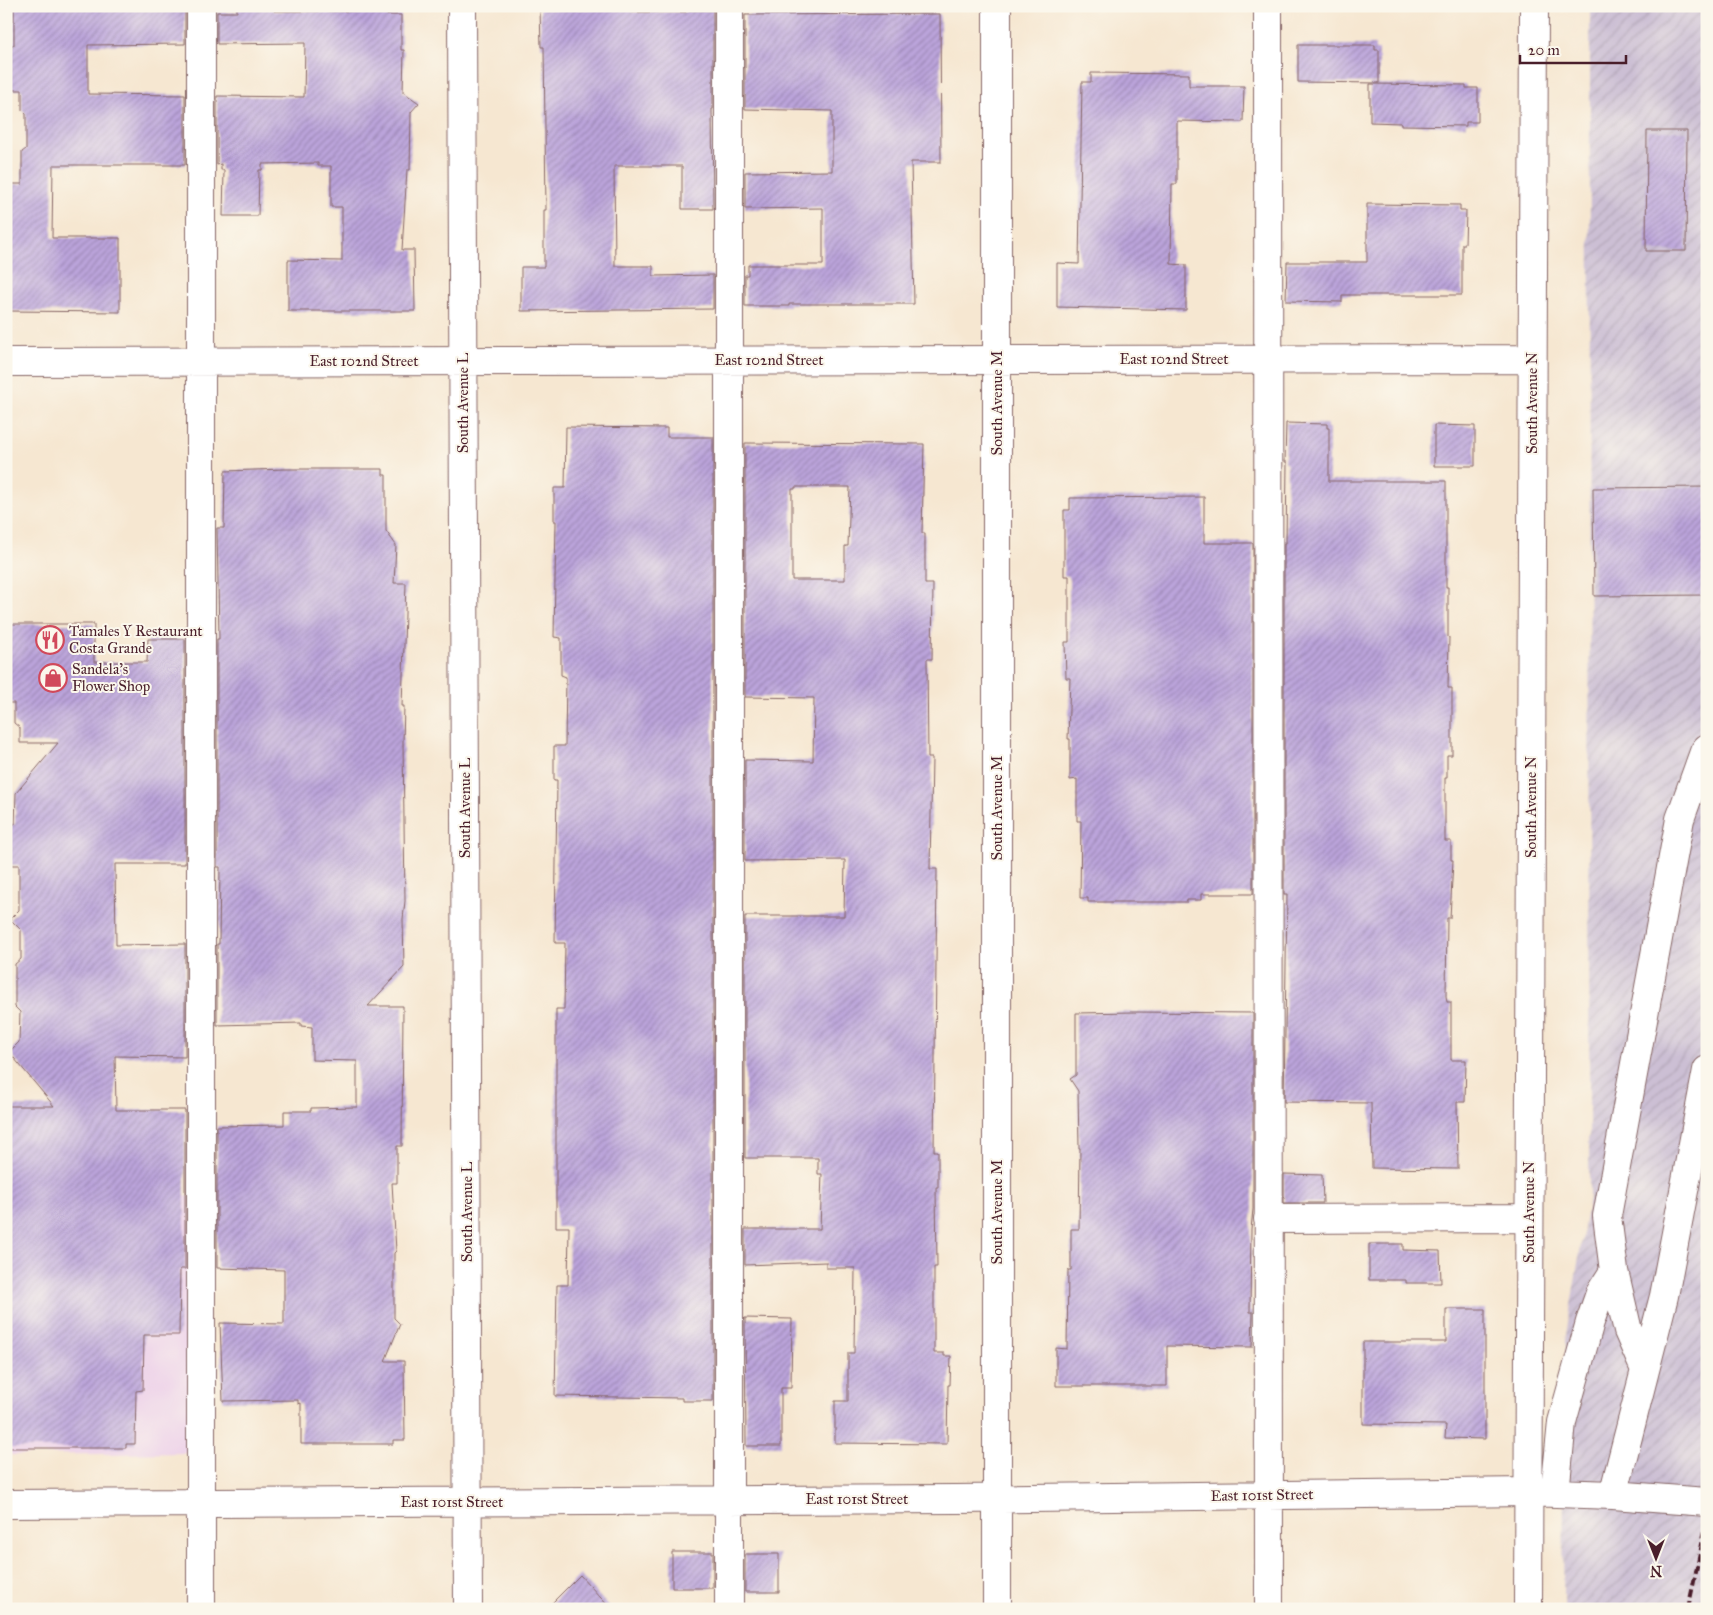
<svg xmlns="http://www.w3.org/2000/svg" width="1713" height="1615" viewBox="0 0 1713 1615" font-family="'IM FELL Great Primer',serif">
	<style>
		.built { fill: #edd1e9 }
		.industrial { fill: url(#industrial-furrows) }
		.building { fill: url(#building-hatch); fill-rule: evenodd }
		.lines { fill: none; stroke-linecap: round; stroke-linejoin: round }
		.minor-casing { stroke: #866565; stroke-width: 30 }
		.minor { stroke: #fff; stroke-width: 28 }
		.rail { stroke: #4a1f2b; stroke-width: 4; stroke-dasharray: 8 4; stroke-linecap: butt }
		.labels { text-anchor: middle; stroke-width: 4; stroke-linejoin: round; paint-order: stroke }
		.street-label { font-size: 15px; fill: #4a1f2b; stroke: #fbf7ec }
		.poi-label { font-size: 15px; fill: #4a1f2b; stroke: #fbf7ec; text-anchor: start }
	</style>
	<defs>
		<pattern id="industrial-furrows" width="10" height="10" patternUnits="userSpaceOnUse" patternTransform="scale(1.25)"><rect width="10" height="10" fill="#ccbfd4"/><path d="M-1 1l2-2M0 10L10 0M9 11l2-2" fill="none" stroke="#b1a4b6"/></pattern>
		<pattern id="building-hatch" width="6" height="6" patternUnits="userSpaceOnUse" patternTransform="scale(1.25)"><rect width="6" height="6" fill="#bba4db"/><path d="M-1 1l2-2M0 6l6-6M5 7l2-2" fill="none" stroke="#9a85b2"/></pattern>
	</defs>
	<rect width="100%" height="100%" fill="#fbf7ec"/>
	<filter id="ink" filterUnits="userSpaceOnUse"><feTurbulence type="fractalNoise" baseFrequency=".02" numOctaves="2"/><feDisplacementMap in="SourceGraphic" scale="10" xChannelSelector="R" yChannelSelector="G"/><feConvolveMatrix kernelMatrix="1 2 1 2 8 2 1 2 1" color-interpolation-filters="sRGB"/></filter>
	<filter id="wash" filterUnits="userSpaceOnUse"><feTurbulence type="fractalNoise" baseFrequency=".0096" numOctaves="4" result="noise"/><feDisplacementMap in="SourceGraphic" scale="20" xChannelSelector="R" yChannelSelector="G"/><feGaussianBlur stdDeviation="1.12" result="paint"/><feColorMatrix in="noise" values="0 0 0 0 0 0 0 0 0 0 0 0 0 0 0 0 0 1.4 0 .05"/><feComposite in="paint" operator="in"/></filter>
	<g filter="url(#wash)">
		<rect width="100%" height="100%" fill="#f6e7d1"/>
		<path class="built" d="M 6,1196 L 190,1196 L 191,1453 L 6,1455 Z"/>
		<path class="industrial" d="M 1590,6 L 1707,6 L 1707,1609 L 1563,1609 L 1565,1341 L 1589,1197 Z"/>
		<g id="blocks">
			<path class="building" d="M 14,6 L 131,6 L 131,9 L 185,11 L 185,44 L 88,45 L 88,94 L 185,95 L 185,165 L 53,165 L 52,238 L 120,238 L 120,312 L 6,311 L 6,239 L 10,239 L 11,184 L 22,184 L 22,152 L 26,149 L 26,114 L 22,110 L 22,90 L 6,90 L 6,45 L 14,45 Z
				M 237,6 L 274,6 L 274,11 L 388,11 L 387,15 L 401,15 L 401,50 L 404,50 L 403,92 L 419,103 L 411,112 L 410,170 L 407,170 L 402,250 L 414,250 L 415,311 L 288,311 L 288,260 L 342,261 L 342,207 L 331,207 L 331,166 L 318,166 L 318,163 L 262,164 L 262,170 L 259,170 L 258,216 L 223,216 L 224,170 L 221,170 L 221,164 L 217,165 L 217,96 L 304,97 L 305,43 L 217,44 L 217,12 L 237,12 Z
				M 540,9 L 632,9 L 632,12 L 686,12 L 686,10 L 713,10 L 713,109 L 712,109 L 713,209 L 682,209 L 682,166 L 614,166 L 615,266 L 653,266 L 653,276 L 713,275 L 713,309 L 521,311 L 521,267 L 544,267 L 544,210 L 546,210 L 544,47 L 541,47 Z
				M 940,14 L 941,162 L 911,162 L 914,304 L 789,304 L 789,306 L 745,306 L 745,275 L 748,275 L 748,265 L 823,265 L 823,208 L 745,209 L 745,172 L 832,171 L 832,111 L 745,109 L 745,15 Z
				M 1298,45 L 1375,45 L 1375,50 L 1379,50 L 1379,83 L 1298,82 Z
				M 1091,73 L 1189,74 L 1189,86 L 1244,86 L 1243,122 L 1177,121 L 1177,184 L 1172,184 L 1171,264 L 1186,265 L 1186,310 L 1057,307 L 1057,263 L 1079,264 L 1082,82 L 1091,82 Z
				M 1370,84 L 1466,85 L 1466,88 L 1478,88 L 1478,122 L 1466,122 L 1466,126 L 1401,125 L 1401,123 L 1370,122 Z
				M 1647,131 L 1687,131 L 1686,251 L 1646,251 Z
				M 1367,204 L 1460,205 L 1460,211 L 1466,211 L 1465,244 L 1462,244 L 1462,295 L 1342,295 L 1342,302 L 1286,301 L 1287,262 L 1367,262 Z
				M 1286,423 L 1327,424 L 1327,428 L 1329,428 L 1329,481 L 1446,481 L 1446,587 L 1448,587 L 1448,637 L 1449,637 L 1448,688 L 1452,688 L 1452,755 L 1447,755 L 1447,778 L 1445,778 L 1445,841 L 1451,841 L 1451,860 L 1453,860 L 1450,918 L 1447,918 L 1446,996 L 1447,1002 L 1451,1002 L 1451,1060 L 1466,1060 L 1465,1102 L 1457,1102 L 1458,1169 L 1372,1168 L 1371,1103 L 1284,1102 L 1287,894 L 1284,894 L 1284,543 L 1286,543 L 1287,462 L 1285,462 Z
				M 1434,425 L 1475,426 L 1475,466 L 1434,466 Z
				M 566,427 L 667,428 L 667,437 L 713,437 L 713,1401 L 682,1401 L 682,1398 L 555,1396 L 557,1285 L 568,1285 L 569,1227 L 556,1227 L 556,1009 L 564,1009 L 565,943 L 555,943 L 557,780 L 554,780 L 554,746 L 565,746 L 566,677 L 561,675 L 561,638 L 554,637 L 556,521 L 554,521 L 554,488 L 565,488 Z
				M 745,443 L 924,444 L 922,533 L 925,533 L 925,584 L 933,584 L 932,659 L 927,659 L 928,758 L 932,758 L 930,869 L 937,869 L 934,1151 L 938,1151 L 938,1187 L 936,1187 L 937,1267 L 934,1267 L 934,1353 L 944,1353 L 944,1356 L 951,1356 L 950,1385 L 948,1385 L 947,1444 L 835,1443 L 835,1401 L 848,1401 L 848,1353 L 854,1353 L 855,1268 L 826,1268 L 826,1262 L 745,1265 L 745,1229 L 820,1229 L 822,1174 L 818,1174 L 818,1158 L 745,1158 L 745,916 L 844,916 L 845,860 L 745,861 L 745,760 L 813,761 L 814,698 L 745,697 ZM 795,487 L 850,487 L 848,546 L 845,546 L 845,580 L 792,580 L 792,489 L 795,489 Z
				M 284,469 L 383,469 L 383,475 L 386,475 L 386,531 L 396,545 L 394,583 L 406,583 L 402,706 L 404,706 L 403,742 L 405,901 L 403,919 L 404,967 L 368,1006 L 403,1006 L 402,1146 L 397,1146 L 397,1183 L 392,1183 L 396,1251 L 394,1253 L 394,1318 L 400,1324 L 385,1361 L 404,1361 L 405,1440 L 393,1440 L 393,1444 L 301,1444 L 301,1403 L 298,1404 L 298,1400 L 223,1401 L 220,1323 L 284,1324 L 284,1270 L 217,1268 L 217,1126 L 284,1125 L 284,1111 L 311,1111 L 311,1108 L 357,1107 L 357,1061 L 312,1060 L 312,1027 L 301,1026 L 301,1023 L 217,1025 L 217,944 L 219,944 L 220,867 L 217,867 L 217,639 L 219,639 L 217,528 L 224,528 L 225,471 Z
				M 1707,487 L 1707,595 L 1594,596 L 1593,488 Z
				M 1204,497 L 1204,543 L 1253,543 L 1253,894 L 1201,894 L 1201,900 L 1187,900 L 1187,902 L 1088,902 L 1088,898 L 1080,898 L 1081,821 L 1077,821 L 1077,779 L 1070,780 L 1070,739 L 1068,739 L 1070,678 L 1066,678 L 1065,642 L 1069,642 L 1069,576 L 1064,576 L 1064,510 L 1070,510 L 1070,498 Z
				M 6,624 L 94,624 L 94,662 L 147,662 L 148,639 L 185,639 L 185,864 L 115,864 L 116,945 L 185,944 L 185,1057 L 115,1056 L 116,1110 L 185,1110 L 185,1269 L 180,1269 L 179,1335 L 144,1335 L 143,1390 L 136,1391 L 135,1444 L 126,1444 L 126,1448 L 6,1448 L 6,1106 L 54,1106 L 9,1052 L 19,1042 L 20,1012 L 15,1007 L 15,964 L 21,959 L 21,930 L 10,919 L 19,910 L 19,865 L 6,865 L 6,824 L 15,824 L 16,793 L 58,743 L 20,743 L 20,728 L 14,723 L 14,703 L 6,703 Z
				M 1134,1012 L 1253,1013 L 1253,1209 L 1251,1229 L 1250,1312 L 1253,1312 L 1252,1347 L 1167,1346 L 1167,1386 L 1056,1386 L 1056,1348 L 1067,1349 L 1068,1270 L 1071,1270 L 1071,1229 L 1079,1229 L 1080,1148 L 1079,1148 L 1078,1091 L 1070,1079 L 1076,1075 L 1076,1013 Z
				M 1284,1174 L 1322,1175 L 1323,1203 L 1284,1203 Z
				M 1369,1244 L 1403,1244 L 1403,1250 L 1440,1251 L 1441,1283 L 1406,1283 L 1406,1280 L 1369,1280 Z
				M 1446,1309 L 1485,1309 L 1485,1439 L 1445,1438 L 1446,1425 L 1363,1424 L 1363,1342 L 1446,1342 Z
				M 745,1318 L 792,1319 L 791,1388 L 781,1388 L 781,1446 L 746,1446 Z
				M 672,1552 L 713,1552 L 713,1588 L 672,1588 Z
				M 745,1554 L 779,1554 L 779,1592 L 745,1592 Z
				M 580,1575 L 611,1609 L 546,1609 Z"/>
		</g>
	</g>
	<g filter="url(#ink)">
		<use href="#blocks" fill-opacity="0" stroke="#866565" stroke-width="1"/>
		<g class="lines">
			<defs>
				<path id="minor" d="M 462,6 L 468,1609
					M 729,6 L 729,1609
					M 1268,6 L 1269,1609
					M 6,362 L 1532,359
					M 1268,1219 L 1529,1218
					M 1645,1370 L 1628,1331 L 1614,1271 L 1607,1216 L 1680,819 L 1704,752 L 1707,748
					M 1555,1493 L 1562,1422 L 1590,1322 L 1600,1293 L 1614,1271
					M 1613,1495 L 1664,1296 L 1707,1070
					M 6,1504 L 956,1499 L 1528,1492 L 1613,1495 L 1707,1502
					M 201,1609 L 201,6
					M 997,1609 L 997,6
					M 1528,1609 L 1534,6"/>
			</defs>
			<use href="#minor" class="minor-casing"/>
			<use href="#minor" class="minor"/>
			<path class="rail" d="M 1688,1609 L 1707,1521"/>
		</g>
	</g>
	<defs>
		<symbol id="restaurant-ring" viewBox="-11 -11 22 22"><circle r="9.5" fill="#fbf7ec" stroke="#d1495b" stroke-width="1.5"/><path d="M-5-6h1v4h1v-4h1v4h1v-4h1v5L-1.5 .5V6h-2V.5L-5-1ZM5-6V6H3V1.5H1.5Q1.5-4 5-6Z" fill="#d1495b"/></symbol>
		<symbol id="shop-ring" viewBox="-11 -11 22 22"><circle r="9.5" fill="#fbf7ec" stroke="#d1495b" stroke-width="1.5"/><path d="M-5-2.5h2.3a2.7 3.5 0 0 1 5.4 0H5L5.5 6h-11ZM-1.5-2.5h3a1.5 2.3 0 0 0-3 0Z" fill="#d1495b"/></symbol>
	</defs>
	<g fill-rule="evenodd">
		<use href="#restaurant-ring" x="34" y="624" width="32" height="32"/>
		<use href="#shop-ring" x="37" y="662" width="32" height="32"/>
	</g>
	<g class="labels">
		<g class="street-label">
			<text x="1174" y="364">East 102nd Street</text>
			<text x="769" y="365">East 102nd Street</text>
			<text x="364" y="366">East 102nd Street</text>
			<text transform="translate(463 403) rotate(-90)" y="5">South Avenue L</text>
			<text transform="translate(997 403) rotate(-90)" y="5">South Avenue M</text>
			<text transform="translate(1532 403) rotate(-90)" y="5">South Avenue N</text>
			<text transform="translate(1531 807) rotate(-90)" y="5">South Avenue N</text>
			<text transform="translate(465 808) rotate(-90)" y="5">South Avenue L</text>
			<text transform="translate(997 808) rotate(-90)" y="5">South Avenue M</text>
			<text transform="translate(467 1212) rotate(-90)" y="5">South Avenue L</text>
			<text transform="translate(997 1212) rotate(-90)" y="5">South Avenue M</text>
			<text transform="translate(1529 1212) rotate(-90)" y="5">South Avenue N</text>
			<text transform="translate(1262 1495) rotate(-1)" y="5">East 101st Street</text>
			<text x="857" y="1504">East 101st Street</text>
			<text x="452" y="1507">East 101st Street</text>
		</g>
		<g class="poi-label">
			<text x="69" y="636">Tamales Y Restaurant<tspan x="69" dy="17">Costa Grande</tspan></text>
			<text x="72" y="674">Sandela's<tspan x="72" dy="17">Flower Shop</tspan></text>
		</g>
	</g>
	<rect width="1713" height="1615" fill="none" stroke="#fbf7ec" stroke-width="25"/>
	<g transform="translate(1656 1558) rotate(180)" stroke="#fbf7ec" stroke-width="4" paint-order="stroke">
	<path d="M0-4L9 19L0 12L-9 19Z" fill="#4a1f2b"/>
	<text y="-8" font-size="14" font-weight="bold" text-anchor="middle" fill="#4a1f2b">N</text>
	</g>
	<path d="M1520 55v8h106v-8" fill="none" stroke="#4a1f2b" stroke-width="2.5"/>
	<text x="1528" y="55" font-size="15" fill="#4a1f2b" stroke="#fbf7ec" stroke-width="4" paint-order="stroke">20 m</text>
</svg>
